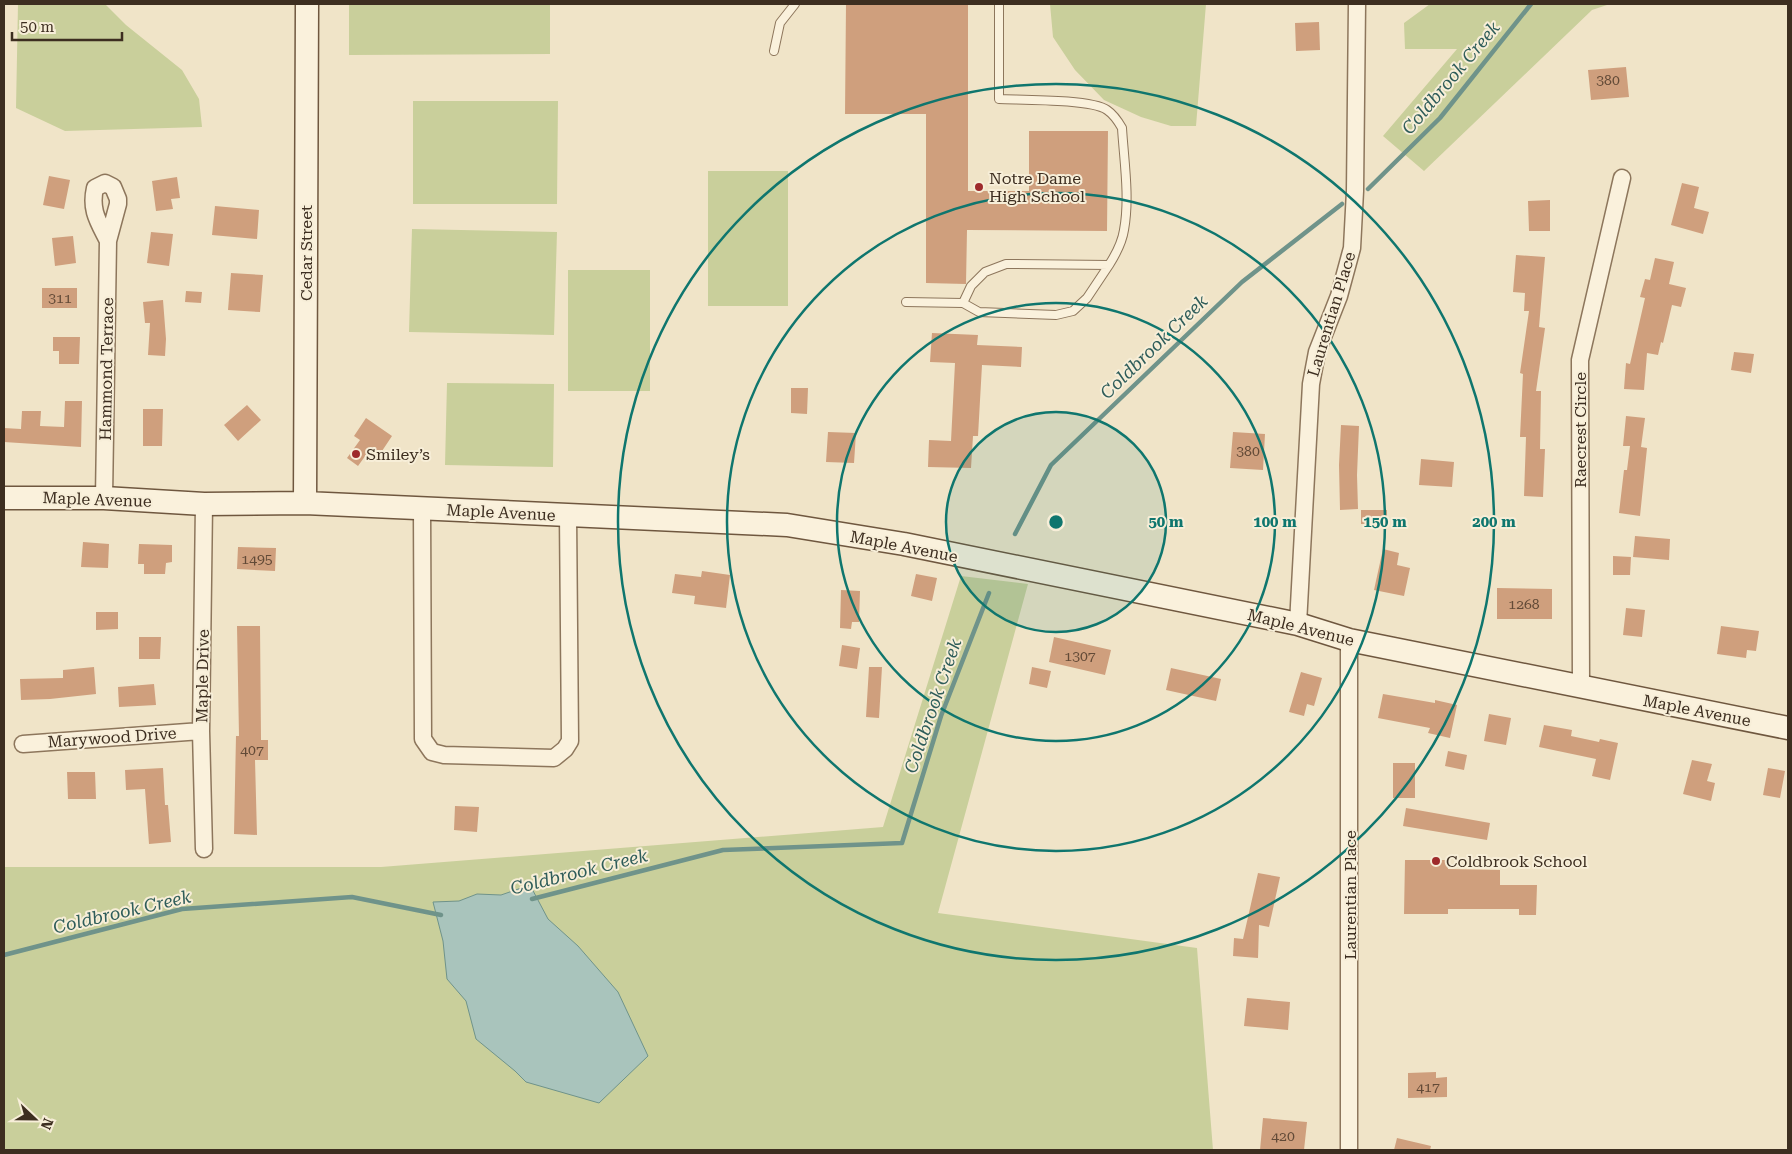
<svg xmlns="http://www.w3.org/2000/svg" width="1792" height="1154" viewBox="0 0 1792 1154" font-family="'Roboto Serif',serif">
	<style>
		.green { fill: #c9cf9b }
		.water { fill: #a9c4bc; stroke: #6f938a }
		.lines { fill: none; stroke-linecap: round; stroke-linejoin: round }
		.stream { stroke: #6f938a; stroke-width: 4.5 }
		.building { fill: #cf9f7d }
		.lane-casing { stroke: #8d765c; stroke-width: 10 }
		.street-casing { stroke: #8d765c; stroke-width: 19 }
		.secondary-casing { stroke: #6f573f; stroke-width: 25 }
		.lane { stroke: #faf1dc; stroke-width: 8 }
		.street { stroke: #faf1dc; stroke-width: 16 }
		.secondary { stroke: #faf1dc; stroke-width: 22 }
		.ring { fill: none; stroke: #0f766e; stroke-width: 2.5 }
		.poi-dot { fill: #9e2a2b; stroke: #f7eed8; stroke-width: 2 }
		.labels { text-anchor: middle; stroke-width: 4; stroke-linejoin: round; paint-order: stroke }
		.number-label { font-size: 14px; fill: #624a37 }
		.poi-label { font-size: 16px; fill: #3d2e20; stroke: #f7eed8; text-anchor: start }
		.street-label { font-size: 16px; fill: #3d2e20; stroke: #f7eed8 }
		.water-label { font-size: 18px; font-style: italic; fill: #2f5d5a; stroke: #f7eed8 }
		.centre { fill: #0f766e; stroke: #f7eed8; stroke-width: 2.5 }
		.ring-label { font-size: 15px; text-anchor: middle; font-weight: bold; fill: #0f766e; stroke: #f7eed8; stroke-width: 4; stroke-linejoin: round; paint-order: stroke }
	</style>
	<rect width="100%" height="100%" fill="#f0e4c8"/>
	<path class="green" d="M 18,4 L 105,4 L 126,25 L 182,70 L 199,99 L 202,127 L 65,131 L 16,108 Z
		M 349,4 L 550,4 L 550,54 L 349,55 Z
		M 1050,4 L 1206,4 L 1196,126 L 1171,126 L 1141,117 L 1104,100 L 1075,70 L 1053,37 Z
		M 1430,4 L 1610,4 L 1592,10 L 1424,171 L 1383,136 L 1457,49 L 1405,49 L 1404,23 Z
		M 413,101 L 558,101 L 557,204 L 413,204 Z
		M 708,171 L 788,171 L 788,306 L 708,306 Z
		M 412,229 L 557,232 L 554,335 L 409,332 Z
		M 568,270 L 650,270 L 650,391 L 568,391 Z
		M 447,383 L 554,384 L 553,467 L 445,465 Z
		M 961,576 L 1028,584 L 938,913 L 1197,948 L 1213,1150 L 4,1150 L 4,867 L 381,867 L 883,827 Z"/>
	<path class="water" d="M 530,885 L 548,919 L 578,946 L 618,992 L 648,1056 L 599,1103 L 526,1082 L 515,1071 L 476,1039 L 466,1001 L 447,979 L 443,941 L 433,902 L 459,901 L 477,894 L 501,895 Z"/>
	<g class="lines">
		<path class="stream" d="M 1368,189 L 1440,118 L 1531,4
			M 1015,534 L 1051,465 L 1242,282 L 1342,204
			M 532,899 L 723,850 L 902,843 L 941,716 L 989,593
			M 4,955 L 182,909 L 352,897 L 441,915"/>
	</g>
	<path class="building" d="M 846,4 L 968,4 L 968,191 L 1029,191 L 1029,131 L 1108,131 L 1107,231 L 967,230 L 966,284 L 926,283 L 926,114 L 845,114 Z
		M 1319,22 L 1320,50 L 1296,51 L 1295,23 Z
		M 1626,67 L 1629,97 L 1591,100 L 1588,70 Z
		M 49,176 L 70,180 L 64,209 L 43,205 Z
		M 177,177 L 180,198 L 171,199 L 173,209 L 156,211 L 152,181 Z
		M 1682,183 L 1699,187 L 1694,208 L 1709,212 L 1703,234 L 1671,225 Z
		M 1550,200 L 1550,231 L 1529,231 L 1528,201 Z
		M 215,206 L 259,210 L 257,239 L 212,235 Z
		M 151,232 L 173,234 L 169,266 L 147,263 Z
		M 73,236 L 76,263 L 55,266 L 52,238 Z
		M 1516,255 L 1545,257 L 1539,327 L 1545,328 L 1536,391 L 1541,391 L 1540,449 L 1545,449 L 1543,497 L 1524,496 L 1526,437 L 1520,437 L 1523,374 L 1520,373 L 1529,311 L 1524,311 L 1525,293 L 1513,292 Z
		M 1655,258 L 1674,262 L 1669,284 L 1686,288 L 1681,307 L 1672,305 L 1663,343 L 1661,342 L 1658,355 L 1647,353 L 1644,390 L 1624,389 L 1626,363 L 1630,364 L 1645,298 L 1640,297 L 1645,279 L 1650,280 Z
		M 231,273 L 263,275 L 260,312 L 228,310 Z
		M 42,288 L 77,288 L 77,308 L 42,308 Z
		M 186,291 L 202,292 L 201,303 L 185,302 Z
		M 163,300 L 166,339 L 165,356 L 148,355 L 150,323 L 145,323 L 143,302 Z
		M 932,333 L 978,335 L 977,345 L 1022,347 L 1021,367 L 982,365 L 978,436 L 973,436 L 971,468 L 928,467 L 929,440 L 951,441 L 955,363 L 930,362 Z
		M 53,337 L 80,337 L 79,364 L 59,364 L 59,351 L 53,351 Z
		M 1734,352 L 1754,354 L 1751,373 L 1731,370 Z
		M 791,388 L 808,388 L 807,414 L 791,413 Z
		M 65,401 L 82,401 L 81,447 L 4,442 L 4,428 L 21,429 L 22,411 L 41,411 L 40,426 L 64,427 Z
		M 247,405 L 261,420 L 238,441 L 224,425 Z
		M 143,409 L 163,409 L 162,446 L 143,446 Z
		M 1626,416 L 1645,418 L 1641,447 L 1647,448 L 1640,516 L 1619,513 L 1624,470 L 1627,470 L 1630,446 L 1623,446 Z
		M 366,418 L 392,436 L 380,454 L 371,448 L 358,466 L 347,458 L 360,440 L 354,436 Z
		M 1341,425 L 1359,426 L 1357,475 L 1358,509 L 1340,510 L 1339,465 Z
		M 828,432 L 856,433 L 854,463 L 826,462 Z
		M 1233,432 L 1265,434 L 1263,470 L 1230,468 Z
		M 1421,459 L 1454,462 L 1452,487 L 1419,485 Z
		M 1361,510 L 1387,510 L 1387,523 L 1361,524 Z
		M 1635,536 L 1670,539 L 1669,560 L 1633,557 Z
		M 83,542 L 109,544 L 108,568 L 81,567 Z
		M 139,544 L 172,545 L 172,562 L 166,563 L 165,574 L 144,574 L 144,564 L 138,564 Z
		M 238,547 L 276,548 L 275,571 L 237,569 Z
		M 1383,549 L 1399,553 L 1397,565 L 1410,568 L 1404,596 L 1374,590 Z
		M 1613,556 L 1631,557 L 1630,575 L 1613,575 Z
		M 702,571 L 730,575 L 726,608 L 694,604 L 695,596 L 672,593 L 675,574 L 701,577 Z
		M 916,574 L 937,578 L 932,601 L 911,596 Z
		M 1497,588 L 1552,589 L 1552,619 L 1497,619 Z
		M 841,590 L 860,591 L 859,622 L 852,622 L 851,629 L 840,628 Z
		M 1626,608 L 1645,610 L 1642,637 L 1623,635 Z
		M 96,612 L 118,612 L 118,629 L 96,630 Z
		M 237,626 L 260,626 L 261,740 L 268,740 L 268,760 L 255,760 L 257,835 L 234,834 L 236,736 L 239,736 Z
		M 1721,626 L 1759,631 L 1756,651 L 1747,650 L 1746,658 L 1717,654 Z
		M 139,637 L 161,637 L 160,659 L 139,659 Z
		M 1054,637 L 1111,650 L 1105,675 L 1049,662 Z
		M 842,645 L 860,648 L 857,669 L 839,666 Z
		M 94,667 L 96,694 L 50,699 L 21,700 L 20,679 L 63,678 L 63,670 Z
		M 869,667 L 882,667 L 879,718 L 866,717 Z
		M 1032,667 L 1051,671 L 1047,688 L 1029,684 Z
		M 1171,668 L 1221,679 L 1216,701 L 1166,690 Z
		M 1301,672 L 1322,678 L 1314,706 L 1307,704 L 1304,716 L 1289,712 Z
		M 154,684 L 156,705 L 119,707 L 118,687 Z
		M 1383,694 L 1435,703 L 1435,700 L 1457,705 L 1450,738 L 1428,733 L 1430,728 L 1378,718 Z
		M 1489,714 L 1511,718 L 1506,745 L 1484,741 Z
		M 1544,725 L 1572,730 L 1571,736 L 1599,742 L 1600,739 L 1618,743 L 1610,780 L 1592,776 L 1596,759 L 1539,747 Z
		M 1448,751 L 1467,755 L 1464,770 L 1445,766 Z
		M 1692,760 L 1712,764 L 1707,781 L 1715,783 L 1711,801 L 1683,794 Z
		M 1393,763 L 1415,763 L 1415,798 L 1393,798 Z
		M 163,768 L 165,805 L 168,805 L 171,842 L 149,844 L 145,789 L 126,790 L 125,770 Z
		M 1768,768 L 1785,771 L 1780,798 L 1763,795 Z
		M 67,772 L 95,772 L 96,799 L 68,799 Z
		M 455,806 L 479,807 L 477,832 L 454,830 Z
		M 1406,808 L 1490,823 L 1487,840 L 1403,826 Z
		M 1405,860 L 1448,860 L 1448,869 L 1500,870 L 1500,885 L 1537,885 L 1536,915 L 1519,915 L 1519,909 L 1448,909 L 1448,914 L 1404,914 Z
		M 1258,873 L 1280,877 L 1269,927 L 1259,925 L 1258,958 L 1233,956 L 1234,938 L 1243,939 Z
		M 1247,998 L 1290,1002 L 1288,1030 L 1244,1026 Z
		M 1436,1072 L 1436,1078 L 1447,1077 L 1447,1097 L 1408,1098 L 1408,1073 Z
		M 1263,1118 L 1307,1122 L 1304,1150 L 1260,1150 Z
		M 1397,1138 L 1431,1146 L 1430,1150 L 1394,1150 Z"/>
	<g class="lines">
		<defs>
			<path id="lane" d="M 774,51 L 780,23 L 795,4
				M 906,302 L 963,303 L 971,286 L 985,272 L 1006,264 L 1109,265 C 1116,254 1122,243 1124,230 C 1130,197 1124,161 1122,128 C 1118,121 1113,114 1107,110 C 1091,99 1022,100 999,99 L 999,4
				M 963,303 L 979,312 L 1056,315 L 1073,311 L 1087,298 L 1109,265"/>
			<path id="street" d="M 104,498 L 108,241 C 98,221 90,210 95,188 L 105,183 L 113,187 L 118,199 L 118,204 L 108,241
				M 204,504 L 201,731 L 204,849
				M 422,508 L 423,739 L 432,752 L 444,755 L 554,758 L 565,749 L 570,741 L 568,515
				M 1298,624 L 1311,384 L 1317,352 L 1339,296 L 1352,248 L 1355,191 L 1357,4
				M 1349,640 L 1349,1150
				M 1581,687 L 1580,360 L 1622,178
				M 23,744 L 201,731"/>
			<path id="secondary" d="M 4,498 L 104,498 L 204,504 L 305,503 L 787,525 L 904,544 L 1298,624 L 1349,640 L 1788,728
				M 305,503 L 307,4"/>
		</defs>
		<use href="#lane" class="lane-casing"/>
		<use href="#street" class="street-casing"/>
		<use href="#secondary" class="secondary-casing"/>
		<use href="#lane" class="lane"/>
		<use href="#street" class="street"/>
		<use href="#secondary" class="secondary"/>
	</g>
	<circle cx="1056" cy="522" r="110" fill="#0f766e" fill-opacity=".12"/>
	<g class="ring">
		<circle cx="1056" cy="522" r="110"/>
		<circle cx="1056" cy="522" r="219"/>
		<circle cx="1056" cy="522" r="329"/>
		<circle cx="1056" cy="522" r="438"/>
	</g>
	<g class="poi-dot">
		<circle cx="979" cy="187" r="5"/>
		<circle cx="356" cy="454" r="5"/>
		<circle cx="1436" cy="861" r="5"/>
	</g>
	<g class="labels">
		<g class="number-label">
			<text x="1608" y="85">380</text>
			<text x="60" y="303">311</text>
			<text x="1248" y="456">380</text>
			<text x="257" y="564">1495</text>
			<text x="1524" y="609">1268</text>
			<text x="1080" y="661">1307</text>
			<text x="252" y="755">407</text>
			<text x="1428" y="1092">417</text>
			<text x="1283" y="1141">420</text>
		</g>
		<g class="poi-label">
			<text x="989" y="184">Notre Dame<tspan x="989" dy="18">High School</tspan></text>
			<text x="366" y="460">Smiley’s</text>
			<text x="1446" y="867">Coldbrook School</text>
		</g>
		<g class="street-label">
			<text transform="translate(306 253) rotate(-90)" y="6">Cedar Street</text>
			<text transform="translate(1331 314) rotate(-73)" y="6">Laurentian Place</text>
			<text transform="translate(106 369) rotate(-89)" y="6">Hammond Terrace</text>
			<text transform="translate(1580 430) rotate(-90)" y="6">Raecrest Circle</text>
			<text transform="translate(97 499) rotate(2)" y="6">Maple Avenue</text>
			<text transform="translate(501 512) rotate(3)" y="6">Maple Avenue</text>
			<text transform="translate(904 546) rotate(11)" y="6">Maple Avenue</text>
			<text transform="translate(1301 627) rotate(14)" y="6">Maple Avenue</text>
			<text transform="translate(202 676) rotate(-89)" y="6">Maple Drive</text>
			<text transform="translate(1697 710) rotate(11)" y="6">Maple Avenue</text>
			<text transform="translate(112 737) rotate(-4)" y="6">Marywood Drive</text>
			<text transform="translate(1350 895) rotate(-90)" y="6">Laurentian Place</text>
		</g>
		<g class="water-label">
			<text transform="translate(1451 78) rotate(-50)" y="6">Coldbrook Creek</text>
			<text transform="translate(1154 347) rotate(-44)" y="6">Coldbrook Creek</text>
			<text transform="translate(933 706) rotate(-71)" y="6">Coldbrook Creek</text>
			<text transform="translate(579 872) rotate(-14)" y="6">Coldbrook Creek</text>
			<text transform="translate(122 912) rotate(-13)" y="6">Coldbrook Creek</text>
		</g>
	</g>
	<circle cx="1056" cy="522" r="8" class="centre"/>
	<g class="ring-label">
		<text x="1166" y="527">50 m</text>
		<text x="1275" y="527">100 m</text>
		<text x="1385" y="527">150 m</text>
		<text x="1494" y="527">200 m</text>
	</g>
	<rect width="1792" height="1154" fill="none" stroke="#3d2e20" stroke-width="10"/>
	<g transform="translate(35 1119) rotate(112)" stroke="#f7eed8" stroke-width="4" paint-order="stroke">
	<path d="M0-4L9 19L0 12L-9 19Z" fill="#3d2e20"/>
	<text y="-8" font-size="14" font-weight="bold" text-anchor="middle" fill="#3d2e20">N</text>
	</g>
	<path d="M12 32v8h110v-8" fill="none" stroke="#3d2e20" stroke-width="2.5"/>
	<text x="20" y="32" font-size="15" fill="#3d2e20" stroke="#f7eed8" stroke-width="4" paint-order="stroke">50 m</text>
</svg>
